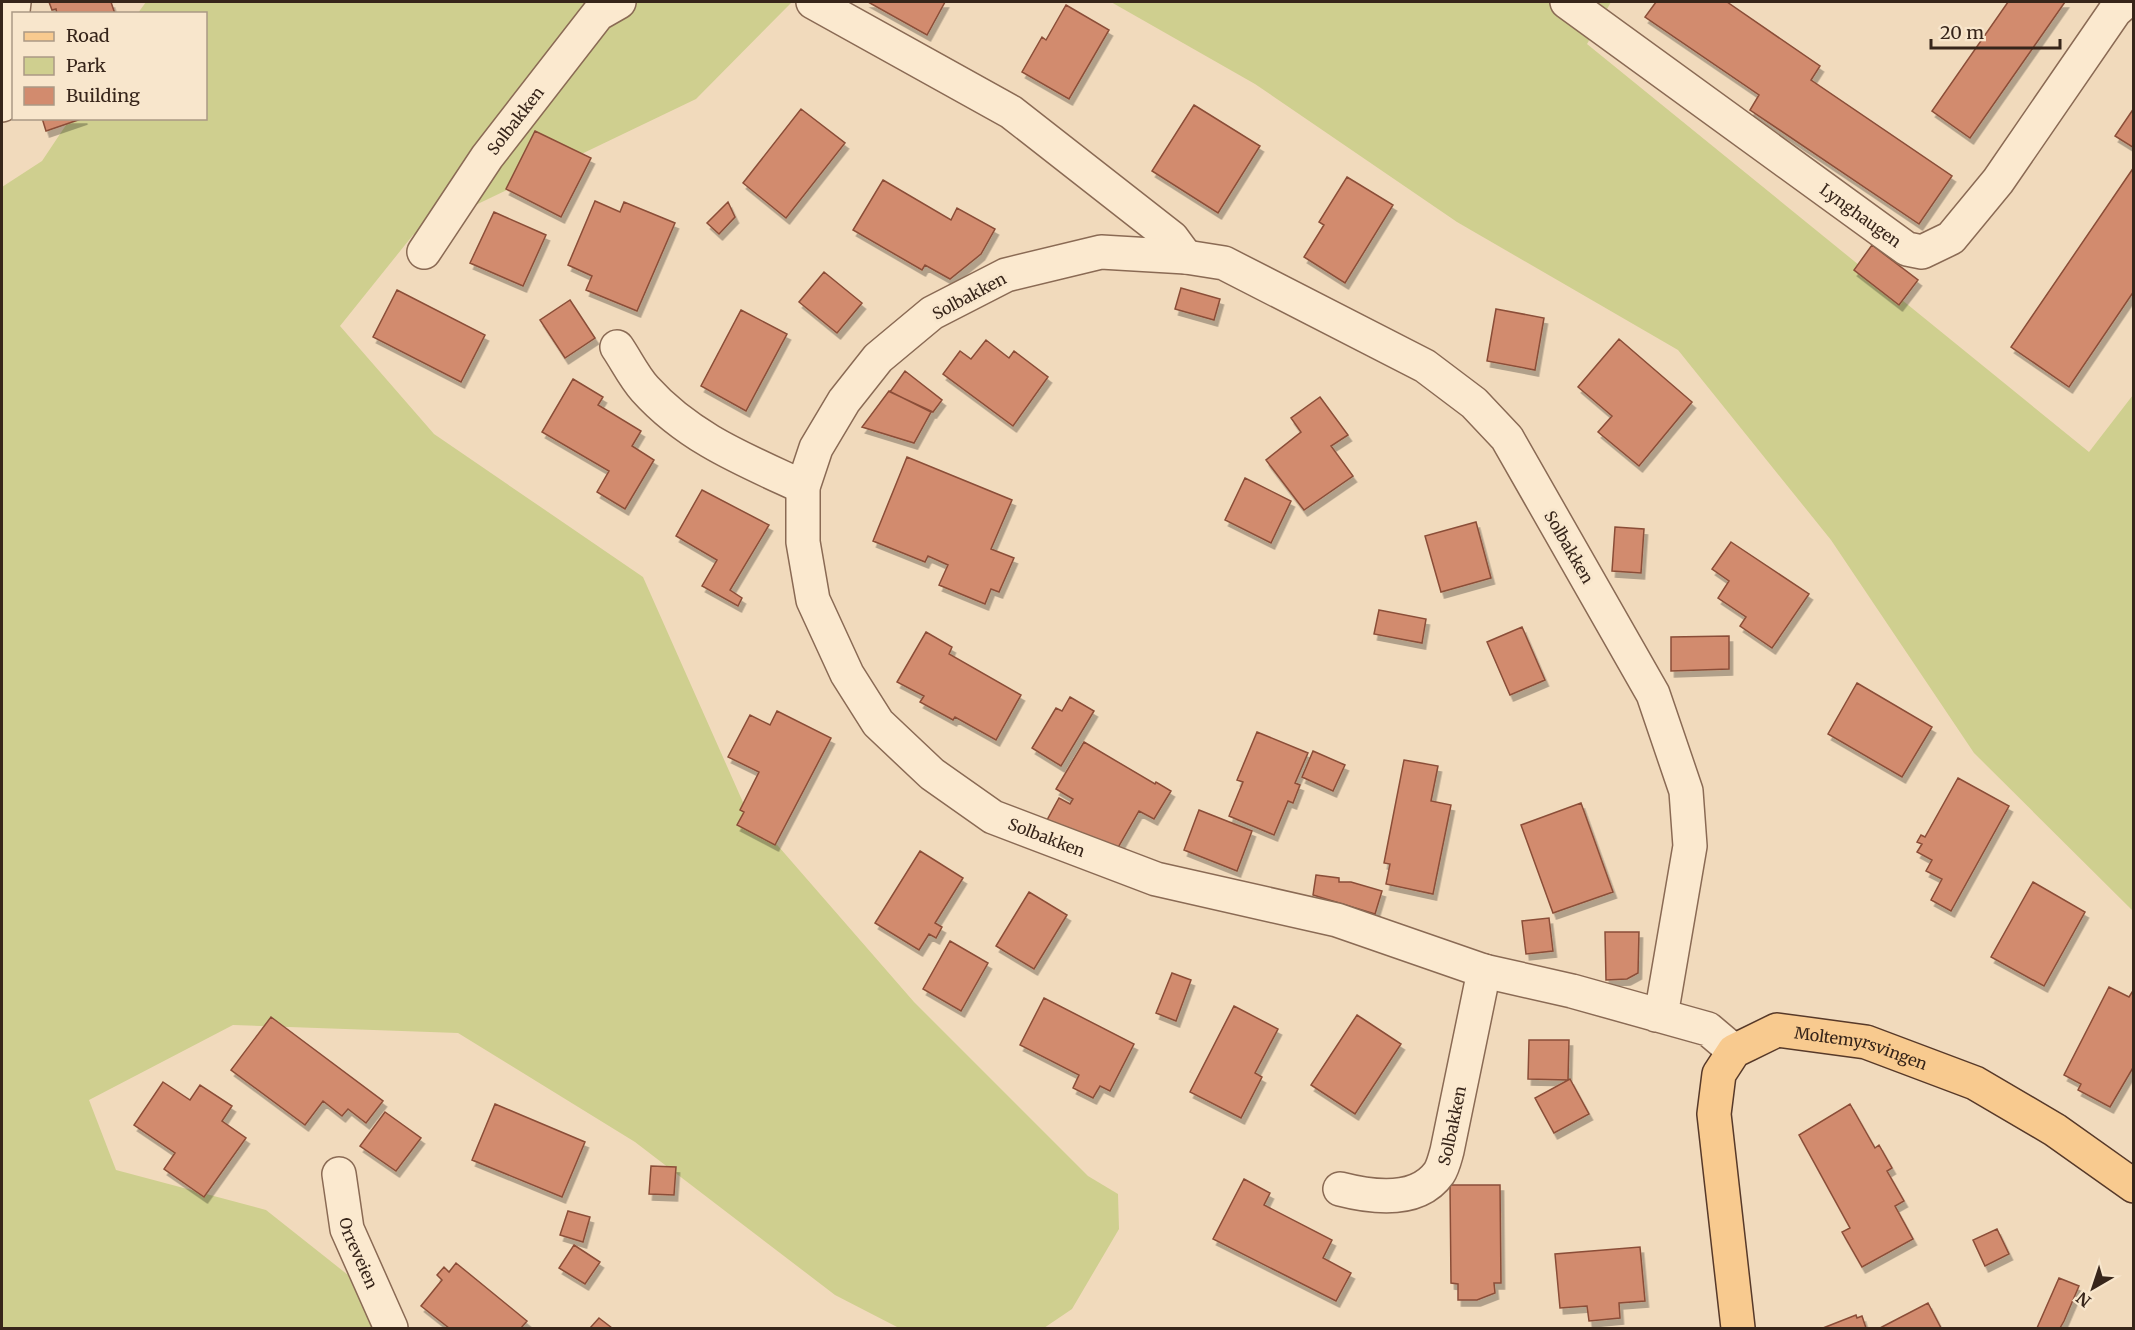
<svg xmlns="http://www.w3.org/2000/svg" width="2135" height="1330" viewBox="0 0 2135 1330" font-family="Merriweather,serif">
	<style>
		.green { fill: #cfcf8f }
		.building { fill: #d28b6e; stroke: #8b4e38; stroke-width: 1.5; filter: url(#shadow) }
		.lines { fill: none; stroke-linecap: round; stroke-linejoin: round }
		.minor-casing { stroke: #8a6a54; stroke-width: 36 }
		.major-casing { stroke: #573929; stroke-width: 36 }
		.minor { stroke: #fbe9cf; stroke-width: 33 }
		.major { stroke: #f8ca8f; stroke-width: 33 }
		.labels { text-anchor: middle; stroke-width: 6; stroke-linejoin: round; paint-order: stroke }
		.street-label { font-size: 16px; fill: #37251a; stroke: #f8e6cc }
	</style>
	<defs>
		<filter id="shadow"><feDropShadow dx="3.5" dy="6" stdDeviation="0" flood-color="#0004"/></filter>
	</defs>
	<rect width="100%" height="100%" fill="#f1dabc"/>
	<path class="green" d="M 146,2 L 792,2 L 696,99 L 413,235 L 340,326 L 434,434 L 643,577 L 746,809 L 914,1002 L 1088,1176 L 1118,1194 L 1119,1229 L 1072,1309 L 1044,1328 L 899,1328 L 835,1295 L 635,1142 L 458,1033 L 233,1025 L 89,1100 L 116,1170 L 266,1210 L 372,1294 L 393,1328 L 2,1328 L 2,187 L 42,161 L 70,119 L 206,118 L 206,14 L 138,13 Z
		M 1111,2 L 1611,2 L 1587,44 L 2089,452 L 2133,395 L 2133,911 L 1974,753 L 1831,540 L 1678,350 L 1457,222 L 1255,84 Z"/>
	<path class="building" d="M 49,2 L 111,2 L 115,14 L 57,14 L 56,9 L 52,10 Z
		M 868,2 L 945,2 L 927,35 Z
		M 1656,2 L 1727,2 L 1820,66 L 1811,80 L 1952,176 L 1919,224 L 1750,110 L 1759,95 L 1645,17 Z
		M 2008,2 L 2065,2 L 1970,138 L 1932,111 Z
		M 1066,5 L 1109,30 L 1069,99 L 1022,72 L 1042,37 L 1046,40 Z
		M 1194,105 L 1260,146 L 1218,213 L 1152,171 Z
		M 2134,108 L 2134,148 L 2115,136 Z
		M 801,109 L 845,143 L 786,218 L 743,183 Z
		M 42,118 L 84,118 L 46,131 Z
		M 535,131 L 591,158 L 561,217 L 506,189 Z
		M 2134,167 L 2134,291 L 2069,387 L 2011,347 Z
		M 1347,177 L 1393,205 L 1345,283 L 1304,257 L 1324,225 L 1319,222 Z
		M 883,180 L 951,220 L 957,208 L 995,229 L 981,254 L 950,279 L 925,265 L 922,270 L 853,230 Z
		M 595,201 L 620,212 L 624,202 L 675,223 L 637,311 L 586,290 L 592,276 L 568,265 Z
		M 728,202 L 735,217 L 719,234 L 707,223 Z
		M 494,212 L 546,235 L 523,286 L 470,263 Z
		M 1872,245 L 1918,280 L 1899,305 L 1854,270 Z
		M 824,272 L 862,303 L 837,333 L 799,302 Z
		M 1181,288 L 1220,299 L 1214,320 L 1175,309 Z
		M 397,290 L 485,335 L 461,382 L 373,337 Z
		M 570,300 L 595,338 L 565,358 L 540,320 Z
		M 1496,309 L 1544,318 L 1535,370 L 1487,361 Z
		M 741,310 L 787,334 L 746,411 L 701,386 Z
		M 1619,339 L 1692,402 L 1639,466 L 1598,432 L 1612,416 L 1578,387 Z
		M 986,340 L 1009,358 L 1014,351 L 1048,377 L 1013,426 L 943,374 L 960,351 L 971,359 Z
		M 905,371 L 942,400 L 933,412 L 890,392 Z
		M 573,379 L 603,397 L 598,405 L 641,431 L 632,446 L 654,460 L 625,509 L 597,492 L 609,471 L 542,432 Z
		M 889,391 L 931,412 L 914,443 L 862,427 Z
		M 1320,397 L 1348,435 L 1331,446 L 1353,476 L 1304,510 L 1266,460 L 1301,432 L 1291,418 Z
		M 907,457 L 1012,500 L 991,549 L 1014,558 L 999,592 L 991,589 L 985,604 L 939,585 L 948,565 L 928,556 L 925,562 L 873,541 Z
		M 1245,478 L 1291,501 L 1271,543 L 1225,520 Z
		M 702,490 L 769,525 L 730,590 L 742,598 L 738,606 L 702,586 L 717,560 L 676,536 Z
		M 1476,522 L 1491,578 L 1441,592 L 1425,536 Z
		M 1615,527 L 1644,529 L 1641,573 L 1612,571 Z
		M 1731,542 L 1809,594 L 1772,648 L 1740,626 L 1746,617 L 1718,598 L 1729,581 L 1712,569 Z
		M 1379,610 L 1426,619 L 1422,643 L 1374,634 Z
		M 1522,627 L 1545,680 L 1510,695 L 1487,642 Z
		M 926,632 L 952,647 L 949,654 L 1021,695 L 996,740 L 955,717 L 953,720 L 920,702 L 924,696 L 897,682 Z
		M 1729,636 L 1729,669 L 1671,671 L 1671,637 Z
		M 1857,683 L 1932,727 L 1902,777 L 1828,734 Z
		M 1070,697 L 1094,711 L 1061,766 L 1032,748 L 1056,708 L 1062,711 Z
		M 777,711 L 831,738 L 775,845 L 737,825 L 744,812 L 740,810 L 759,772 L 728,757 L 750,715 L 770,725 Z
		M 1257,732 L 1308,753 L 1295,783 L 1300,785 L 1293,803 L 1288,801 L 1274,835 L 1229,816 L 1243,782 L 1237,780 Z
		M 1084,742 L 1155,784 L 1156,782 L 1171,791 L 1154,819 L 1139,811 L 1116,851 L 1046,822 L 1059,798 L 1070,804 L 1073,799 L 1056,789 Z
		M 1313,751 L 1345,765 L 1333,791 L 1302,777 Z
		M 1404,760 L 1438,766 L 1431,801 L 1451,805 L 1433,894 L 1386,884 L 1390,864 L 1384,863 Z
		M 1958,778 L 2009,806 L 1951,911 L 1931,900 L 1942,879 L 1926,871 L 1932,860 L 1917,852 L 1922,844 L 1917,842 L 1921,835 L 1925,837 Z
		M 1581,803 L 1613,892 L 1553,913 L 1521,825 Z
		M 1199,810 L 1252,831 L 1237,871 L 1184,850 Z
		M 920,851 L 963,878 L 935,923 L 942,927 L 936,938 L 929,934 L 919,950 L 875,923 Z
		M 1316,875 L 1339,878 L 1339,882 L 1351,882 L 1382,891 L 1375,914 L 1313,895 Z
		M 2033,882 L 2085,912 L 2044,986 L 1991,957 Z
		M 1029,892 L 1067,915 L 1034,969 L 996,946 Z
		M 1549,918 L 1553,951 L 1526,954 L 1522,921 Z
		M 1605,932 L 1639,932 L 1638,973 L 1627,979 L 1606,980 Z
		M 950,941 L 988,963 L 961,1011 L 923,989 Z
		M 1172,973 L 1191,980 L 1176,1021 L 1156,1013 Z
		M 2109,987 L 2129,997 L 2134,989 L 2134,1066 L 2110,1107 L 2078,1090 L 2081,1084 L 2064,1075 Z
		M 1044,998 L 1134,1044 L 1110,1091 L 1100,1086 L 1093,1098 L 1073,1088 L 1079,1075 L 1020,1045 Z
		M 1234,1006 L 1278,1029 L 1255,1073 L 1262,1077 L 1241,1118 L 1190,1092 Z
		M 1357,1015 L 1401,1044 L 1355,1114 L 1311,1085 Z
		M 271,1017 L 383,1101 L 366,1123 L 348,1109 L 342,1116 L 323,1101 L 305,1125 L 231,1070 Z
		M 1529,1040 L 1569,1040 L 1568,1080 L 1528,1079 Z
		M 1570,1079 L 1589,1114 L 1554,1133 L 1535,1098 Z
		M 163,1082 L 190,1100 L 200,1085 L 232,1106 L 222,1121 L 246,1138 L 204,1197 L 164,1169 L 175,1153 L 134,1125 Z
		M 495,1104 L 585,1142 L 562,1197 L 472,1160 Z
		M 1850,1104 L 1875,1148 L 1879,1145 L 1892,1168 L 1887,1171 L 1904,1201 L 1895,1206 L 1913,1239 L 1862,1267 L 1842,1232 L 1850,1228 L 1799,1135 Z
		M 385,1112 L 421,1138 L 396,1171 L 360,1146 Z
		M 651,1166 L 676,1167 L 674,1195 L 649,1194 Z
		M 1244,1179 L 1270,1193 L 1264,1205 L 1332,1240 L 1323,1258 L 1351,1273 L 1336,1301 L 1213,1239 Z
		M 1450,1185 L 1500,1185 L 1501,1283 L 1494,1283 L 1495,1293 L 1477,1300 L 1458,1300 L 1458,1284 L 1451,1283 Z
		M 568,1211 L 590,1217 L 583,1242 L 560,1235 Z
		M 1997,1229 L 2009,1254 L 1985,1266 L 1973,1240 Z
		M 574,1245 L 600,1262 L 585,1284 L 559,1268 Z
		M 1640,1247 L 1645,1301 L 1619,1303 L 1620,1318 L 1589,1321 L 1587,1306 L 1560,1308 L 1555,1254 Z
		M 456,1263 L 527,1321 L 521,1328 L 449,1328 L 421,1306 L 442,1280 L 437,1275 L 444,1267 L 449,1272 Z
		M 2059,1278 L 2079,1286 L 2064,1321 L 2060,1328 L 2037,1328 Z
		M 1928,1303 L 1941,1328 L 1880,1328 Z
		M 1856,1315 L 1857,1318 L 1862,1316 L 1866,1328 L 1823,1328 Z
		M 599,1318 L 612,1328 L 590,1328 Z"/>
	<g class="lines">
		<defs>
			<g id="minor">
				<path d="M 813,2 L 1011,112 L 1172,238 L 1186,257"/>
				<path id="s1" d="M 1567,2 L 1907,249 L 1922,252 L 1951,238 L 1998,181 L 2115,11 L 2125,2"/>
				<path d="M 2,105 L 14,2"/>
				<path id="s2" d="M 424,252 L 487,157 L 598,14 L 619,2"/>
				<path d="M 617,347 C 626,360 634,377 645,389 C 689,438 745,460 803,487"/>
				<path id="s3" d="M 1656,1015 L 1663,1004 L 1690,846 L 1686,791 L 1653,694 L 1507,438 L 1474,403 L 1425,366 L 1224,263 L 1186,257 L 1101,252 L 1006,275 L 932,313 L 878,358 L 844,401 L 816,448 L 803,487 L 803,542 L 813,600 L 847,674 L 878,723 L 932,774 L 993,817 L 1156,879 L 1337,920 L 1484,971 L 1572,991 L 1708,1029 L 1734,1051"/>
				<path id="s4" d="M 339,1174 L 347,1229 L 391,1328"/>
				<path id="s5" d="M 1340,1189 C 1371,1197 1417,1204 1439,1173 C 1443,1167 1445,1158 1447,1151 L 1484,971"/>
			</g>
			<g id="major">
				<path id="s6" d="M 1738,1328 L 1714,1114 L 1719,1074 L 1734,1051 L 1777,1030 L 1866,1042 L 1975,1083 L 2055,1130 L 2134,1186"/>
			</g>
		</defs>
		<use href="#minor" class="minor-casing"/>
		<use href="#major" class="major-casing"/>
		<use href="#minor" class="minor"/>
		<use href="#major" class="major"/>
	</g>
	<g class="labels">
		<g class="street-label">
			<text dy="6" stroke="none"><textPath href="#s2" startOffset="160">Solbakken</textPath></text>
			<text dy="6" stroke="none"><textPath href="#s1" startOffset="363">Lynghaugen</textPath></text>
			<text transform="translate(969 296) rotate(-28)" y="6">Solbakken</text>
			<text transform="translate(1569 547) rotate(60)" y="6">Solbakken</text>
			<text dy="6" stroke="none"><textPath href="#s3" startOffset="1946">Solbakken</textPath></text>
			<text dy="6" stroke="none"><textPath href="#s6" startOffset="417">Moltemyrsvingen</textPath></text>
			<text dy="6" stroke="none"><textPath href="#s5" startOffset="156">Solbakken</textPath></text>
			<text dy="6" stroke="none"><textPath href="#s4" startOffset="82">Orreveien</textPath></text>
		</g>
	</g>
	<rect width="2135" height="1330" fill="none" stroke="#37251a" stroke-width="6"/>
	<rect x="12" y="12" width="195" height="108" fill="#f8e6cc" stroke="#ab9985" stroke-width="1.5"/>
	<rect x="24" y="32" width="30" height="9" fill="#f8ca8f" stroke="#ab9985" stroke-width="1.5"/>
	<text x="66" y="42" font-size="18" fill="#37251a">Road</text>
	<rect x="24" y="57" width="30" height="18" fill="#cfcf8f" stroke="#ab9985" stroke-width="1.5"/>
	<text x="66" y="72" font-size="18" fill="#37251a">Park</text>
	<rect x="24" y="87" width="30" height="18" fill="#d28b6e" stroke="#ab9985" stroke-width="1.5"/>
	<text x="66" y="102" font-size="18" fill="#37251a">Building</text>
	<g transform="translate(2093 1288) rotate(219)" stroke="#f8e6cc" stroke-width="4.5" paint-order="stroke">
	<path d="M0-4.5L10 22L0 15L-10 22Z" fill="#37251a"/>
	<text y="-9" font-size="16" font-weight="bold" text-anchor="middle" fill="#37251a">N</text>
	</g>
	<path d="M1931 39v9h129v-9" fill="none" stroke="#37251a" stroke-width="3"/>
	<text x="1940" y="39" font-size="18" fill="#37251a" stroke="#f8e6cc" stroke-width="4.5" paint-order="stroke">20 m</text>
</svg>
